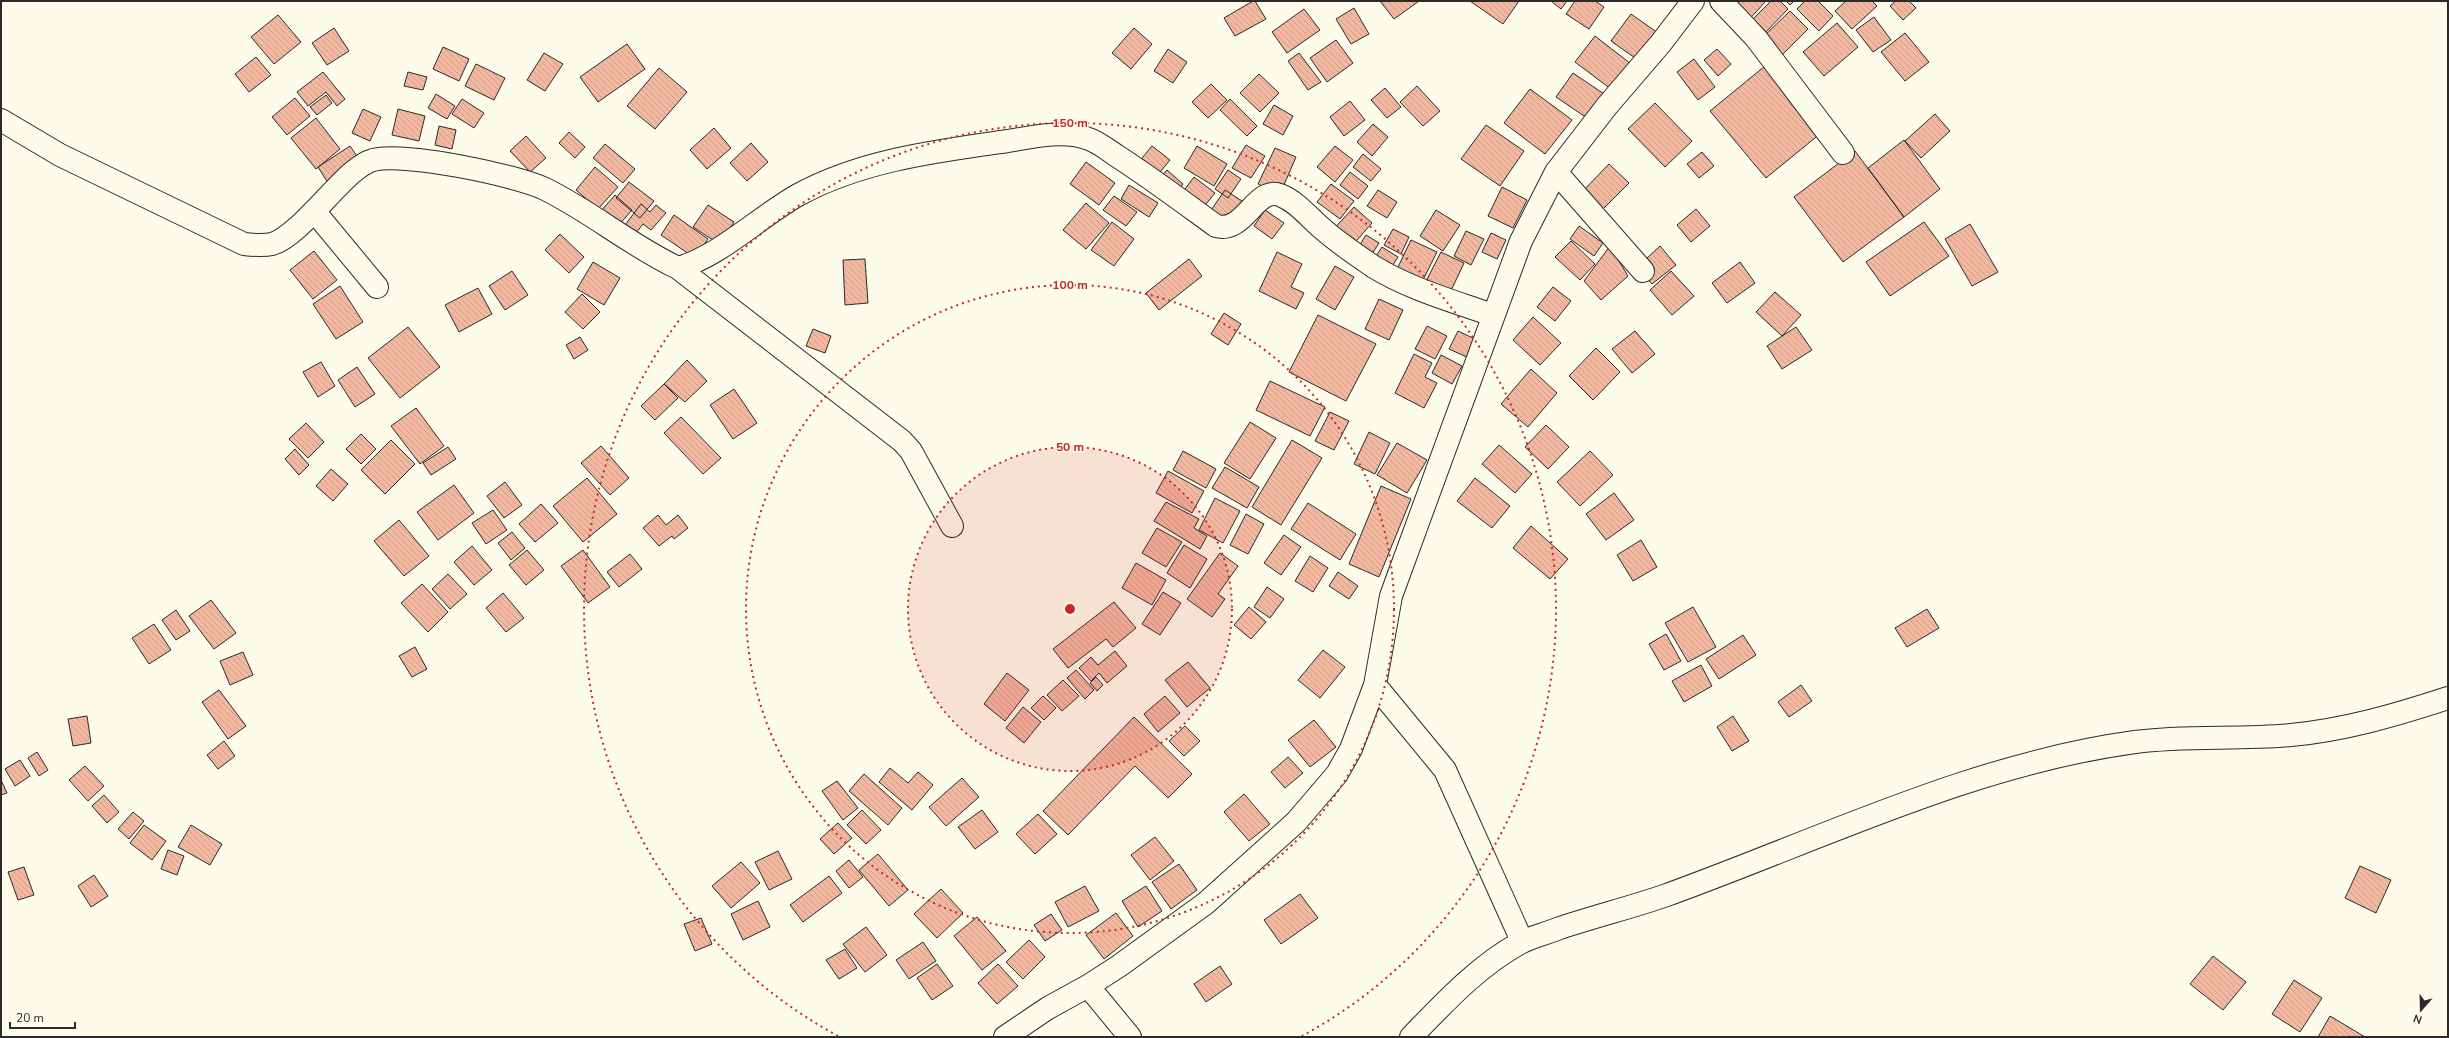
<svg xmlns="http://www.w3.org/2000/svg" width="2449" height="1038" viewBox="0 0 2449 1038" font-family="'Nunito Sans',sans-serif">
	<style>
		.building { fill: url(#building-back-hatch); stroke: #2b2b2b }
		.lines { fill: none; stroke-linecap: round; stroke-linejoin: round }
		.minor-casing { stroke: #2b2b2b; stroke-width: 24 }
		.minor { stroke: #fdfbea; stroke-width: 22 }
		.ring { fill: none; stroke: #c62828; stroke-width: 2; stroke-dasharray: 2 4 }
		.centre { fill: #c62828; stroke: #fdfbea; stroke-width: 2 }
		.ring-label { font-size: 12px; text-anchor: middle; font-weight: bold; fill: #c62828; stroke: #fdfbea; stroke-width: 3; stroke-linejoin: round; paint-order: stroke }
	</style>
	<defs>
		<pattern id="building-back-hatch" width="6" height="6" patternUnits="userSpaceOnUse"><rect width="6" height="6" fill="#f2b8a0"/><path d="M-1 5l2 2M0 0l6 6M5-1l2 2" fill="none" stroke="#d09e8a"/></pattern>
	</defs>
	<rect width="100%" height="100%" fill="#fdfbea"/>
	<path class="building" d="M 1253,1 L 1255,1 L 1266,19 L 1235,36 L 1224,18 Z
		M 1380,1 L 1419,1 L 1394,19 Z
		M 1470,1 L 1519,1 L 1503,24 Z
		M 1551,1 L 1567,1 L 1561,9 Z
		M 1575,1 L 1595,1 L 1604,7 L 1589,29 L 1566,14 Z
		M 1734,1 L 1766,1 L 1745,24 Z
		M 1771,1 L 1780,1 L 1788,9 L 1765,33 L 1752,20 Z
		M 1786,1 L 1794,1 L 1790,5 Z
		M 1805,1 L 1818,1 L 1833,16 L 1819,31 L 1797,9 Z
		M 1846,1 L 1872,1 L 1877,6 L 1852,29 L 1835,11 Z
		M 1896,1 L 1909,1 L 1916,8 L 1903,20 L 1890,6 Z
		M 1354,8 L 1369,34 L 1351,44 L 1336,19 Z
		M 1304,9 L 1320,30 L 1287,53 L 1272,32 Z
		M 1790,11 L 1808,29 L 1778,59 L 1760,40 Z
		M 1631,14 L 1658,33 L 1638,60 L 1611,41 Z
		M 278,15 L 301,42 L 274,64 L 251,37 Z
		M 1874,17 L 1891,40 L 1873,52 L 1856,30 Z
		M 1837,23 L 1858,47 L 1824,76 L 1803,52 Z
		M 334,28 L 349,51 L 327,65 L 312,43 Z
		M 1134,28 L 1152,44 L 1131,69 L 1112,53 Z
		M 1905,33 L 1929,62 L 1905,81 L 1881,52 Z
		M 1595,36 L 1631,64 L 1611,89 L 1575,62 Z
		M 1336,40 L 1353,63 L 1327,82 L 1310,58 Z
		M 627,44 L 645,69 L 598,102 L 580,77 Z
		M 443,47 L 469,59 L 459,81 L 433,69 Z
		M 1168,49 L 1187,62 L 1173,83 L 1154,71 Z
		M 1717,49 L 1731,64 L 1718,76 L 1704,60 Z
		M 544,53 L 563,64 L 545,91 L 527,80 Z
		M 1299,53 L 1321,82 L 1308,90 L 1288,61 Z
		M 256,57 L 271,75 L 249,92 L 235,74 Z
		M 1694,59 L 1715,87 L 1698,100 L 1677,72 Z
		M 476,64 L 505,78 L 494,100 L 465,86 Z
		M 1765,66 L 1821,133 L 1766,178 L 1710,111 Z
		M 659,68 L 687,92 L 655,129 L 627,106 Z
		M 323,72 L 345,99 L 337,106 L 326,92 L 308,106 L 297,92 Z
		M 408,72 L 427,77 L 423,90 L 404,86 Z
		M 1573,73 L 1607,96 L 1590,120 L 1556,97 Z
		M 1259,74 L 1279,93 L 1260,112 L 1240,93 Z
		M 1211,84 L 1227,100 L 1208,118 L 1192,102 Z
		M 1417,86 L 1440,111 L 1423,126 L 1400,102 Z
		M 1385,88 L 1401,107 L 1387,118 L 1371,100 Z
		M 1530,89 L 1572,120 L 1545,154 L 1504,123 Z
		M 436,94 L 455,106 L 447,119 L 428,108 Z
		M 326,95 L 332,103 L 317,115 L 310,107 Z
		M 295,98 L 310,116 L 287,135 L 272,117 Z
		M 462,99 L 484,113 L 474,128 L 452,114 Z
		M 1230,99 L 1257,126 L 1247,136 L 1220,110 Z
		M 1350,101 L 1365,120 L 1344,136 L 1330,117 Z
		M 1655,103 L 1692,141 L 1665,167 L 1628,129 Z
		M 1274,105 L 1293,116 L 1283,135 L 1263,124 Z
		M 363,109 L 381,117 L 370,141 L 352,133 Z
		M 398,109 L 425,116 L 419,141 L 392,135 Z
		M 1935,114 L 1950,131 L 1921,158 L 1905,141 Z
		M 316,118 L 340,149 L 316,169 L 291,138 Z
		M 1373,124 L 1388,137 L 1372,156 L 1357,142 Z
		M 1486,125 L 1524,151 L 1500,186 L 1461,159 Z
		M 439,126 L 456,130 L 452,149 L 435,145 Z
		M 714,128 L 731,148 L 707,169 L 690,150 Z
		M 569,132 L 585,147 L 575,158 L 559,143 Z
		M 526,136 L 546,158 L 530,172 L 510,151 Z
		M 1904,140 L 1940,189 L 1904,217 L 1868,168 Z
		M 751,143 L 768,162 L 747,181 L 730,163 Z
		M 605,144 L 635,169 L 623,183 L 593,158 Z
		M 1246,145 L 1265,156 L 1251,178 L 1232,168 Z
		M 350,146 L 361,162 L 328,183 L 318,167 Z
		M 1152,146 L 1170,160 L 1156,177 L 1138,163 Z
		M 1197,146 L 1227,164 L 1214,186 L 1184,168 Z
		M 1335,146 L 1353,160 L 1335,182 L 1317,167 Z
		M 1275,148 L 1296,157 L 1280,194 L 1258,184 Z
		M 1855,151 L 1904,217 L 1843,262 L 1794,197 Z
		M 1702,152 L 1714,166 L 1699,178 L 1687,164 Z
		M 1363,154 L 1381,169 L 1371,181 L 1353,167 Z
		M 1086,162 L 1115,183 L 1099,205 L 1070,184 Z
		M 1609,164 L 1629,183 L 1598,214 L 1579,195 Z
		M 595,167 L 618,187 L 598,209 L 576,190 Z
		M 1167,170 L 1183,184 L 1176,193 L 1159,179 Z
		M 1228,170 L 1241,179 L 1228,198 L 1215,189 Z
		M 1350,172 L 1368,186 L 1358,199 L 1340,185 Z
		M 1194,177 L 1215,193 L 1202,209 L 1182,193 Z
		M 629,182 L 654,201 L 640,218 L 616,198 Z
		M 1331,184 L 1354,201 L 1340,219 L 1317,202 Z
		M 1129,185 L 1158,203 L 1149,217 L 1121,199 Z
		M 1502,187 L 1527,200 L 1513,228 L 1488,216 Z
		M 1225,190 L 1242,201 L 1225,224 L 1209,213 Z
		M 1378,190 L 1397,202 L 1387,218 L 1367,206 Z
		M 615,195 L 632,210 L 618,226 L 601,211 Z
		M 1114,196 L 1137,212 L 1126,226 L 1103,210 Z
		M 1086,203 L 1109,223 L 1086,249 L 1063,230 Z
		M 641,204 L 650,212 L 656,205 L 666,213 L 651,230 L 643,224 L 636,233 L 625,225 Z
		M 708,205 L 734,222 L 719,244 L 693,227 Z
		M 1354,207 L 1372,223 L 1350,248 L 1332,231 Z
		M 1696,209 L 1710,226 L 1691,242 L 1677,225 Z
		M 1265,210 L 1284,223 L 1272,239 L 1254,226 Z
		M 1436,210 L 1460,225 L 1443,251 L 1420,236 Z
		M 674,215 L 708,239 L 695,258 L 661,235 Z
		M 1112,222 L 1134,239 L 1114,266 L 1091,250 Z
		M 1924,222 L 1949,256 L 1890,296 L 1866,262 Z
		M 1970,224 L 1998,272 L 1972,286 L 1945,239 Z
		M 1579,226 L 1603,243 L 1594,256 L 1570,239 Z
		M 1393,229 L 1409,237 L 1401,254 L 1384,245 Z
		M 1466,231 L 1484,239 L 1471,265 L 1454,256 Z
		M 1491,233 L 1506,240 L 1497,259 L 1482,252 Z
		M 560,234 L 584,257 L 569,273 L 545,250 Z
		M 1366,235 L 1379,243 L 1368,260 L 1356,251 Z
		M 1411,240 L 1437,252 L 1422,282 L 1397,269 Z
		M 1571,241 L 1595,264 L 1580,280 L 1555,257 Z
		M 1610,246 L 1628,276 L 1601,300 L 1584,281 Z
		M 1660,246 L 1676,265 L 1652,284 L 1643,274 L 1653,266 L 1647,258 Z
		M 1382,247 L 1398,257 L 1389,271 L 1373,261 Z
		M 314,251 L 337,280 L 313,299 L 290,270 Z
		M 1277,252 L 1302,264 L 1291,287 L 1304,293 L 1296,309 L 1259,291 Z
		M 1441,252 L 1464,263 L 1448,297 L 1424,285 Z
		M 865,259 L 868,303 L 845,305 L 843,260 Z
		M 1189,259 L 1202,276 L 1159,310 L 1146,293 Z
		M 593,262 L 620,278 L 604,305 L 577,289 Z
		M 1740,262 L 1755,283 L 1727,303 L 1712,283 Z
		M 1335,266 L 1354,277 L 1335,310 L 1316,299 Z
		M 512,271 L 528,295 L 505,310 L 489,286 Z
		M 1671,271 L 1694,296 L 1672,315 L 1650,290 Z
		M 340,286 L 363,322 L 336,339 L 313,304 Z
		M 1553,287 L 1571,301 L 1555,321 L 1537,307 Z
		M 478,288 L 492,314 L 459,332 L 445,305 Z
		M 1775,292 L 1801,315 L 1782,336 L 1756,312 Z
		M 582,294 L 600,312 L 583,329 L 565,312 Z
		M 1379,299 L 1403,310 L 1389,340 L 1365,329 Z
		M 1224,313 L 1241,324 L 1228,345 L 1211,334 Z
		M 1318,315 L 1376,344 L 1346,401 L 1289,372 Z
		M 1533,317 L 1561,343 L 1540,365 L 1513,340 Z
		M 1427,326 L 1447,336 L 1435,359 L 1415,349 Z
		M 408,327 L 440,367 L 400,398 L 368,358 Z
		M 1796,327 L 1812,350 L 1782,369 L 1767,346 Z
		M 813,329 L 831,336 L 825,353 L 806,346 Z
		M 1458,331 L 1479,341 L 1471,359 L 1449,349 Z
		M 1635,331 L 1655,354 L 1632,373 L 1612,349 Z
		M 580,337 L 588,350 L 574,359 L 566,345 Z
		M 1596,348 L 1620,372 L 1593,400 L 1569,376 Z
		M 1414,354 L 1432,363 L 1425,377 L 1437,383 L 1424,408 L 1395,393 Z
		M 1441,355 L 1462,366 L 1452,384 L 1432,373 Z
		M 687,360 L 707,381 L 685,402 L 664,384 Z
		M 321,362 L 335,386 L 318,397 L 303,372 Z
		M 357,367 L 375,394 L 355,407 L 338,380 Z
		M 1531,369 L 1557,393 L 1528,427 L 1501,404 Z
		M 1270,381 L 1325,407 L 1310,436 L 1256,410 Z
		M 664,384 L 678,398 L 655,420 L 641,406 Z
		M 734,389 L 757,423 L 733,439 L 710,405 Z
		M 416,408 L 444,446 L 420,464 L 391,426 Z
		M 1330,412 L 1349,421 L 1334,450 L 1315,441 Z
		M 681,417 L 721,458 L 703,474 L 664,433 Z
		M 1250,422 L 1276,438 L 1250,479 L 1224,463 Z
		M 306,423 L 324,442 L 308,458 L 289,439 Z
		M 1546,425 L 1569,447 L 1548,469 L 1525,447 Z
		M 1369,432 L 1390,443 L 1375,474 L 1354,464 Z
		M 361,434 L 376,449 L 361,464 L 346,449 Z
		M 391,440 L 415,464 L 385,494 L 361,470 Z
		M 1292,440 L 1322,458 L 1281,525 L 1252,507 Z
		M 1397,443 L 1427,460 L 1407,493 L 1377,475 Z
		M 1499,445 L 1532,474 L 1515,493 L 1482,464 Z
		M 601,446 L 629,478 L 610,495 L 581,463 Z
		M 448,447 L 456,459 L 431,475 L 423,463 Z
		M 295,449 L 309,465 L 299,475 L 285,459 Z
		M 1183,451 L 1216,469 L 1206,488 L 1173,470 Z
		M 1590,451 L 1613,475 L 1580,506 L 1557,482 Z
		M 1225,467 L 1259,487 L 1247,508 L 1212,488 Z
		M 331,469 L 348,484 L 333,501 L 316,486 Z
		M 1168,471 L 1204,491 L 1192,513 L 1156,493 Z
		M 587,478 L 617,514 L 583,542 L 553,506 Z
		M 1475,478 L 1510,506 L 1492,528 L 1457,501 Z
		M 505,482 L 522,505 L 504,518 L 487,496 Z
		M 454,485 L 474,513 L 438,540 L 417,512 Z
		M 1381,486 L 1411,499 L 1379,577 L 1349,564 Z
		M 1614,493 L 1634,520 L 1606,540 L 1586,514 Z
		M 1215,498 L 1240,511 L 1223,543 L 1199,530 Z
		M 1166,502 L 1199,519 L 1194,528 L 1207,536 L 1200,549 L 1154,521 Z
		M 1308,503 L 1356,534 L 1340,560 L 1291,529 Z
		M 541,504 L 558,523 L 535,542 L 519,524 Z
		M 493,510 L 507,530 L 486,544 L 472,523 Z
		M 1246,514 L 1264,524 L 1248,554 L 1230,545 Z
		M 658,515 L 666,525 L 678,515 L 688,528 L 674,539 L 672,536 L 659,546 L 643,528 Z
		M 399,520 L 429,556 L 404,576 L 374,541 Z
		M 1531,526 L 1568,559 L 1550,579 L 1513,548 Z
		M 1157,528 L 1182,542 L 1166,567 L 1142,553 Z
		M 512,532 L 525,548 L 511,560 L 498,543 Z
		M 1284,535 L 1301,547 L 1281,575 L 1264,563 Z
		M 1641,540 L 1657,567 L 1633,581 L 1617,555 Z
		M 1184,545 L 1207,559 L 1190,588 L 1167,573 Z
		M 472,546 L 492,570 L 474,585 L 454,562 Z
		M 527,550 L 544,570 L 526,585 L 509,565 Z
		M 583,550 L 610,587 L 588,603 L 561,566 Z
		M 1220,553 L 1238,566 L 1218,594 L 1225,599 L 1212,617 L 1187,599 Z
		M 630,554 L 642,569 L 619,587 L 607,572 Z
		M 1310,556 L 1328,568 L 1313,592 L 1295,581 Z
		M 1136,563 L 1166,580 L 1152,605 L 1122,588 Z
		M 1338,572 L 1358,586 L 1349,599 L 1329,586 Z
		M 448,574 L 467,594 L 450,609 L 432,589 Z
		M 422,584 L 448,612 L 428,632 L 401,603 Z
		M 1267,587 L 1284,599 L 1270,618 L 1254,607 Z
		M 1163,592 L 1181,603 L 1160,635 L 1142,624 Z
		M 503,593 L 524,618 L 506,632 L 486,608 Z
		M 211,600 L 236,633 L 214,649 L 189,616 Z
		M 1114,602 L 1136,628 L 1113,647 L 1106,639 L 1068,668 L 1053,649 Z
		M 1249,607 L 1266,622 L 1251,639 L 1234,625 Z
		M 1693,607 L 1716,647 L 1688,662 L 1665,623 Z
		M 1927,609 L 1939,628 L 1907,647 L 1895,628 Z
		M 176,610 L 190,631 L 176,640 L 162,620 Z
		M 154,624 L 171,650 L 149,664 L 132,638 Z
		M 1666,634 L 1681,661 L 1664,670 L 1649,644 Z
		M 1743,635 L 1756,655 L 1719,679 L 1706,659 Z
		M 415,647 L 427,669 L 412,677 L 399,656 Z
		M 1323,650 L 1345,667 L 1320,698 L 1298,680 Z
		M 1115,651 L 1127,666 L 1107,683 L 1099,673 L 1091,681 L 1079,668 L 1091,657 L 1098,665 Z
		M 243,652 L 253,675 L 230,685 L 220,661 Z
		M 1188,662 L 1210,688 L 1187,707 L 1165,680 Z
		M 1701,665 L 1712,686 L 1684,702 L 1672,681 Z
		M 1076,670 L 1094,690 L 1085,699 L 1067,678 Z
		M 1007,673 L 1029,690 L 1005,721 L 984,704 Z
		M 1096,677 L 1103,685 L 1097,691 L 1090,683 Z
		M 1063,680 L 1079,696 L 1062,711 L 1047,695 Z
		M 1801,685 L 1812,701 L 1789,717 L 1778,702 Z
		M 219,690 L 246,726 L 228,739 L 202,702 Z
		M 1043,696 L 1056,708 L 1044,720 L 1031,708 Z
		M 1165,696 L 1180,713 L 1158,732 L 1144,714 Z
		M 1023,707 L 1041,722 L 1024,743 L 1006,728 Z
		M 87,716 L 91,743 L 73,746 L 68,719 Z
		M 1733,716 L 1749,741 L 1732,751 L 1717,727 Z
		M 1134,717 L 1192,774 L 1168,798 L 1135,766 L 1068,835 L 1043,811 Z
		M 1314,720 L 1336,747 L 1310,767 L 1288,740 Z
		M 1185,726 L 1200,741 L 1184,756 L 1169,741 Z
		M 224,741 L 235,756 L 218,769 L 207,755 Z
		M 37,752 L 48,770 L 39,776 L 28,758 Z
		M 1288,757 L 1303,773 L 1285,788 L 1271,772 Z
		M 20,760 L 30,776 L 15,786 L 5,769 Z
		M 85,766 L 104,786 L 88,801 L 69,780 Z
		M 890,768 L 908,783 L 918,772 L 933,785 L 912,810 L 879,782 Z
		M 864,774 L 902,808 L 888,825 L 849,791 Z
		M 962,778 L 979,797 L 946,826 L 929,807 Z
		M 1,780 L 7,793 L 1,795 Z
		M 837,781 L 858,808 L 843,820 L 822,791 Z
		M 1244,794 L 1270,824 L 1249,841 L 1224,812 Z
		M 104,795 L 119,812 L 107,823 L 92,806 Z
		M 862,810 L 881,830 L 866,844 L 847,825 Z
		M 982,810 L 998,832 L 975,849 L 958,827 Z
		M 133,812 L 144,821 L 129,839 L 118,829 Z
		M 1038,814 L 1057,834 L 1035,854 L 1016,834 Z
		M 838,823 L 852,838 L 834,854 L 820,839 Z
		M 144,825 L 166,841 L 152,860 L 130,843 Z
		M 191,825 L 222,844 L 210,865 L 178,847 Z
		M 1155,837 L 1174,861 L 1150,880 L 1131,855 Z
		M 168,850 L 184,856 L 177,875 L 161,869 Z
		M 778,851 L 792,879 L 769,890 L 755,862 Z
		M 878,854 L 908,890 L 889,906 L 859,870 Z
		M 849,860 L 863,877 L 849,888 L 836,871 Z
		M 741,862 L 760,883 L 731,908 L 712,886 Z
		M 1179,864 L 1197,890 L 1171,909 L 1152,882 Z
		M 2360,866 L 2391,880 L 2376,913 L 2345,898 Z
		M 24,867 L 34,895 L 18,900 L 8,872 Z
		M 94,875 L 108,896 L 91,907 L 78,886 Z
		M 829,876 L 842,893 L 803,922 L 790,905 Z
		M 1085,886 L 1099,911 L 1068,927 L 1055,902 Z
		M 1146,886 L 1162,911 L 1138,927 L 1122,901 Z
		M 941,889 L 963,913 L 937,938 L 914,914 Z
		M 1300,894 L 1318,918 L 1281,944 L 1264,920 Z
		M 758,901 L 770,927 L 743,940 L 731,914 Z
		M 1116,913 L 1133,936 L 1104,959 L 1086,935 Z
		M 1051,914 L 1062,930 L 1045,941 L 1034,925 Z
		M 977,917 L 1006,951 L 982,970 L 954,936 Z
		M 701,918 L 712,944 L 695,951 L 684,924 Z
		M 866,927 L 887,955 L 865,972 L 843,944 Z
		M 1029,940 L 1045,957 L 1023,979 L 1006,962 Z
		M 923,942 L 936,961 L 909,979 L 896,960 Z
		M 845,949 L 857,968 L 839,979 L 826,960 Z
		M 2213,956 L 2246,982 L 2223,1010 L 2190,984 Z
		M 937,964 L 953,986 L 932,1000 L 917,978 Z
		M 998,964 L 1018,986 L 997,1004 L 978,983 Z
		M 1220,966 L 1232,984 L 1206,1002 L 1194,984 Z
		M 2294,980 L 2322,998 L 2300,1032 L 2272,1014 Z
		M 2330,1016 L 2365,1037 L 2318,1037 Z"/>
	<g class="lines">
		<defs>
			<path id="minor" d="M 1721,1 L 1756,38 L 1843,153
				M 1,120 L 60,155 L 244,244 C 253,245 263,246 272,244 C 295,238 332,189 353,172 C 359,167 366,162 373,160 C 404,152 516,175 545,189 C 592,212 631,246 678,268 C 720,256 759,217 798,195 C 862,160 937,151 1008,141 C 1032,137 1063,130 1086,138 C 1097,141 1108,150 1117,156 C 1151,178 1183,202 1216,226 C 1245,234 1255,186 1280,195 C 1298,202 1310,219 1325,231 C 1340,244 1358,256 1374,267 C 1410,289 1453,301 1492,315
				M 1556,172 L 1643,271
				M 314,211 L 377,287
				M 678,268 L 902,441 L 911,451 L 952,526
				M 1375,685 L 1445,770 L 1522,941
				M 1088,986 L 1130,1037
				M 1005,1037 L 1048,1008 L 1088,986 L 1119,966 L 1206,903 L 1296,822 L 1337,774 L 1351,749 L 1375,685 L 1391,596 L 1521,241 L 1556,172 L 1607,106 L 1661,43 L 1693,1
				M 1411,1037 C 1444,1003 1478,966 1520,943 C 1531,937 1545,934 1557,929 C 1592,917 1629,908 1664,896 C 1817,841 1972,764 2135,742 C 2187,735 2239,740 2291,735 C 2345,730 2396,715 2448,698"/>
		</defs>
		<use href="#minor" class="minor-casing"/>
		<use href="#minor" class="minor"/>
	</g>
	<circle cx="1070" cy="609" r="162" fill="#c62828" fill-opacity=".12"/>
	<g class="ring">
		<circle cx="1070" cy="609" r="162"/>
		<circle cx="1070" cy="609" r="324"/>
		<path d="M838 1036A486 486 0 1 1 1302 1036"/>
	</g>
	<circle cx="1070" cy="609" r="6" class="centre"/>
	<g class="ring-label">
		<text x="1070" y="127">150 m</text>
		<text x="1070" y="289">100 m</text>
		<text x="1070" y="451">50 m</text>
	</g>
	<rect width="2449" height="1038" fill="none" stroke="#2b2b2b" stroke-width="4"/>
	<g transform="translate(2421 1010) rotate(200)" stroke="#fdfbea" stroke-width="3" paint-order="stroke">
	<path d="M0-3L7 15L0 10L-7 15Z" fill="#2b2b2b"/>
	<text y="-6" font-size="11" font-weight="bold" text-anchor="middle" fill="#2b2b2b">N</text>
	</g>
	<path d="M10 1022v6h65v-6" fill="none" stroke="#2b2b2b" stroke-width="2"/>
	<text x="16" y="1022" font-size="12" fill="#2b2b2b" stroke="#fdfbea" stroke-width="3" paint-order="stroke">20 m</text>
</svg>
